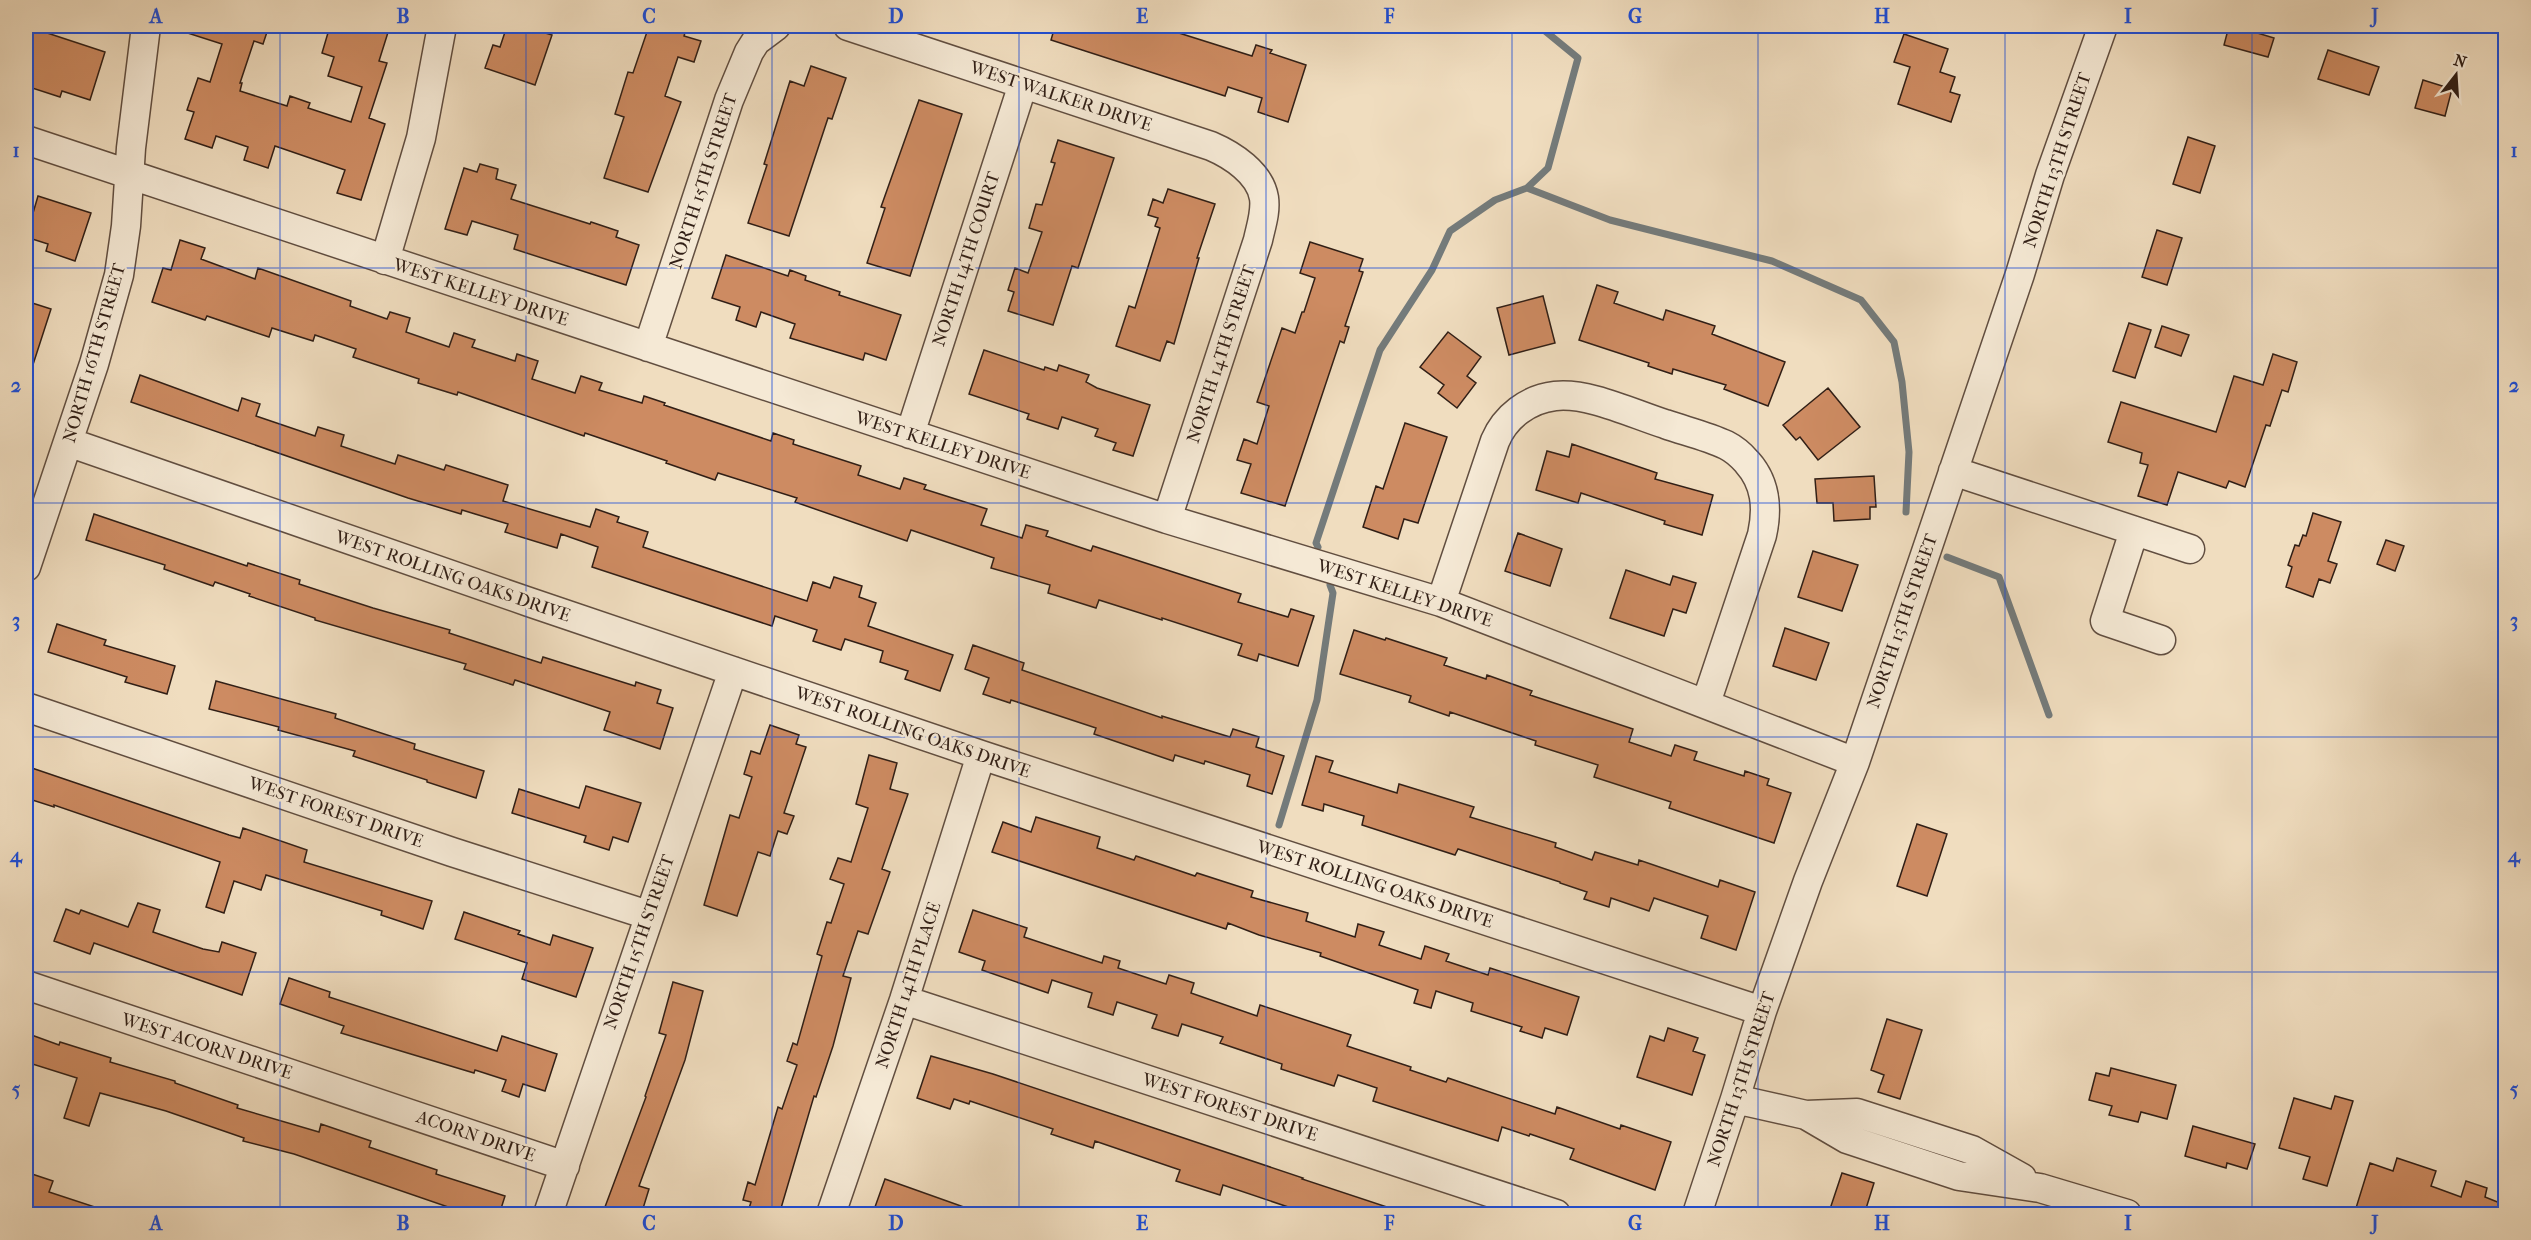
<svg xmlns="http://www.w3.org/2000/svg" width="2531" height="1240" viewBox="0 0 2531 1240" font-family="'IM FELL French Canon',serif">
	<style>
		.lines { fill: none; stroke-linecap: round; stroke-linejoin: round }
		.stream { stroke: #747b7b; stroke-width: 7 }
		.building { fill: #cd8b62; stroke: #311f16; stroke-width: 1.5 }
		.minor-casing { stroke: #614e40; stroke-width: 31 }
		.minor { stroke: #f5e9d5; stroke-width: 28 }
		.grid { fill: none; stroke: #1d4ed8; stroke-width: 1.5; stroke-opacity: 0.55 }
		.labels { text-anchor: middle; stroke-width: 5; stroke-linejoin: round; paint-order: stroke }
		.street-label { font-size: 18px; fill: #311f16; stroke: #f5e9d5 }
		.neatline { fill: none; stroke: #1d4ed8; stroke-width: 2 }
		.grid-label { font-size: 20px; text-anchor: middle; font-weight: bold; fill: #1d4ed8 }
	</style>
	<rect width="100%" height="100%" fill="#f0ddbf"/>
	<filter id="stains"><feTurbulence type="fractalNoise" baseFrequency=".00333" numOctaves="4"/><feColorMatrix values="0 0 0 0 .2 0 0 0 0 .09 0 0 0 0 .02 0 0 0 .5 -.17"/></filter>
	<radialGradient id="worn" r=".72"><stop offset=".6" stop-color="#630" stop-opacity="0"/><stop offset="1" stop-color="#630" stop-opacity=".3"/></radialGradient>
	<g class="lines">
		<path class="stream" d="M 1527,188 L 1610,220 L 1772,261 L 1861,300 L 1894,342 L 1902,382 L 1909,452 L 1906,512
			M 1318,547 L 1316,543 L 1380,350 L 1432,270 L 1450,231 L 1495,200 L 1527,188 L 1548,168 L 1578,58 L 1539,26
			M 1947,557 L 1999,577 L 2049,715
			M 1279,825 L 1317,700 L 1333,593 L 1330,585"/>
	</g>
	<path class="building" d="M 26,26 L 105,52 L 90,100 L 62,91 L 60,97 L 26,86 Z
		M 175,26 L 269,26 L 263,44 L 254,41 L 240,83 L 242,83 L 240,91 L 287,106 L 290,96 L 310,103 L 308,108 L 351,122 L 362,87 L 328,76 L 334,57 L 322,53 L 330,26 L 390,26 L 379,61 L 387,63 L 369,118 L 385,124 L 361,200 L 337,193 L 345,170 L 275,146 L 268,168 L 244,160 L 248,147 L 216,136 L 212,148 L 185,139 L 194,112 L 187,110 L 198,78 L 210,82 L 222,44 L 175,29 Z
		M 507,26 L 522,26 L 552,35 L 535,85 L 485,68 L 493,45 L 500,47 Z
		M 649,26 L 687,26 L 684,36 L 701,41 L 694,62 L 678,57 L 665,96 L 681,102 L 648,192 L 604,178 L 624,117 L 615,114 L 628,72 L 633,73 Z
		M 1055,26 L 1138,26 L 1161,33 L 1163,28 L 1252,56 L 1256,45 L 1272,50 L 1270,53 L 1306,65 L 1288,122 L 1258,112 L 1262,98 L 1228,87 L 1225,96 L 1051,40 Z
		M 2229,26 L 2256,26 L 2254,32 L 2274,38 L 2268,57 L 2224,45 Z
		M 1904,34 L 1948,49 L 1940,72 L 1955,77 L 1950,92 L 1960,95 L 1951,122 L 1898,104 L 1910,67 L 1894,62 Z
		M 2328,50 L 2379,67 L 2369,95 L 2318,79 Z
		M 811,66 L 846,78 L 832,119 L 828,118 L 789,236 L 748,223 L 767,165 L 764,164 L 790,81 L 804,86 Z
		M 2423,80 L 2452,89 L 2445,116 L 2415,108 Z
		M 919,100 L 962,114 L 910,276 L 867,263 L 885,208 L 881,207 Z
		M 2188,137 L 2215,146 L 2200,193 L 2173,184 Z
		M 1058,140 L 1114,158 L 1078,268 L 1072,266 L 1053,325 L 1008,311 L 1014,292 L 1008,290 L 1015,268 L 1028,273 L 1042,232 L 1029,228 L 1036,204 L 1042,205 L 1055,163 L 1051,162 Z
		M 480,164 L 498,169 L 496,179 L 516,185 L 511,199 L 590,224 L 591,222 L 618,231 L 616,237 L 639,245 L 626,285 L 514,249 L 518,235 L 472,221 L 467,235 L 445,229 L 464,168 L 477,172 Z
		M 1168,189 L 1215,204 L 1197,258 L 1199,258 L 1174,344 L 1167,341 L 1160,361 L 1116,346 L 1129,306 L 1135,308 L 1160,228 L 1155,226 L 1158,218 L 1148,215 L 1153,199 L 1163,203 Z
		M 38,196 L 91,213 L 75,261 L 46,251 L 48,244 L 26,237 Z
		M 2157,230 L 2182,238 L 2167,285 L 2142,277 Z
		M 180,240 L 205,248 L 201,259 L 255,279 L 258,268 L 351,301 L 350,306 L 387,319 L 390,312 L 410,318 L 406,332 L 449,347 L 454,333 L 475,340 L 472,347 L 515,361 L 517,354 L 538,361 L 532,379 L 575,393 L 581,376 L 602,383 L 599,390 L 642,403 L 644,396 L 665,403 L 664,405 L 771,441 L 773,433 L 794,440 L 793,444 L 861,466 L 858,475 L 900,489 L 904,478 L 926,485 L 924,489 L 987,509 L 981,525 L 1022,538 L 1026,525 L 1048,531 L 1046,536 L 1091,551 L 1093,546 L 1241,594 L 1238,602 L 1288,617 L 1291,609 L 1314,616 L 1298,666 L 1259,654 L 1257,661 L 1238,655 L 1242,644 L 1162,618 L 1162,620 L 1099,600 L 1096,608 L 1048,593 L 1050,585 L 991,568 L 994,558 L 911,530 L 907,541 L 795,502 L 797,498 L 718,473 L 715,480 L 666,463 L 667,461 L 585,433 L 584,436 L 458,392 L 457,395 L 418,383 L 419,379 L 353,357 L 356,349 L 315,335 L 313,341 L 272,328 L 269,337 L 207,316 L 205,320 L 152,302 L 163,268 L 171,270 Z
		M 1310,242 L 1363,259 L 1359,271 L 1363,272 L 1345,326 L 1349,327 L 1344,343 L 1340,341 L 1285,506 L 1241,493 L 1251,464 L 1237,460 L 1244,439 L 1257,444 L 1269,406 L 1257,402 L 1282,328 L 1295,333 L 1302,312 L 1304,312 L 1315,278 L 1300,273 Z
		M 726,255 L 788,276 L 790,270 L 806,276 L 805,280 L 840,292 L 839,295 L 901,315 L 886,360 L 865,353 L 863,360 L 790,338 L 795,324 L 761,312 L 756,327 L 736,320 L 740,307 L 712,298 Z
		M 1597,285 L 1618,292 L 1614,303 L 1663,320 L 1666,310 L 1715,326 L 1712,334 L 1785,362 L 1768,406 L 1724,389 L 1726,385 L 1673,369 L 1672,374 L 1648,366 L 1649,363 L 1579,340 Z
		M 1543,296 L 1555,343 L 1509,355 L 1497,308 Z
		M 26,301 L 51,309 L 29,377 L 26,377 Z
		M 2129,323 L 2151,330 L 2135,378 L 2113,371 Z
		M 2162,326 L 2189,335 L 2181,356 L 2155,347 Z
		M 1448,332 L 1481,357 L 1467,376 L 1476,383 L 1457,408 L 1438,393 L 1444,385 L 1420,367 Z
		M 984,350 L 1044,370 L 1045,367 L 1057,371 L 1059,365 L 1089,375 L 1086,382 L 1097,388 L 1150,405 L 1133,456 L 1113,450 L 1116,443 L 1095,436 L 1098,429 L 1062,417 L 1058,429 L 1027,419 L 1029,414 L 969,394 Z
		M 2273,354 L 2297,362 L 2288,392 L 2282,390 L 2270,426 L 2266,425 L 2245,487 L 2229,481 L 2226,488 L 2178,472 L 2167,505 L 2138,496 L 2148,465 L 2140,463 L 2142,453 L 2108,442 L 2121,402 L 2216,432 L 2234,376 L 2263,385 Z
		M 140,375 L 238,411 L 242,398 L 260,404 L 256,416 L 315,436 L 318,427 L 344,435 L 341,446 L 395,464 L 398,455 L 444,470 L 446,465 L 508,485 L 503,501 L 590,527 L 596,509 L 619,517 L 617,522 L 648,532 L 643,547 L 807,601 L 813,582 L 830,588 L 834,577 L 862,586 L 859,597 L 876,603 L 868,626 L 953,655 L 940,691 L 905,679 L 908,671 L 880,662 L 883,651 L 845,639 L 841,650 L 813,641 L 817,630 L 775,616 L 772,626 L 592,567 L 598,547 L 561,534 L 557,548 L 505,532 L 508,524 L 462,510 L 461,514 L 408,498 L 131,402 Z
		M 1828,388 L 1860,427 L 1818,460 L 1800,437 L 1796,440 L 1783,425 Z
		M 1405,423 L 1447,437 L 1418,523 L 1404,519 L 1398,539 L 1363,527 L 1376,486 L 1383,489 Z
		M 1572,444 L 1657,473 L 1655,479 L 1713,495 L 1702,535 L 1664,524 L 1665,521 L 1581,493 L 1578,503 L 1536,490 L 1547,451 L 1569,457 Z
		M 1874,476 L 1876,507 L 1870,507 L 1870,519 L 1834,521 L 1833,503 L 1817,503 L 1815,479 Z
		M 2313,513 L 2341,522 L 2328,561 L 2337,564 L 2330,583 L 2319,579 L 2313,597 L 2286,587 L 2292,567 L 2288,565 L 2295,545 L 2299,546 L 2303,535 L 2306,536 Z
		M 94,514 L 247,566 L 248,563 L 300,580 L 299,584 L 373,608 L 450,630 L 449,633 L 541,663 L 543,657 L 635,686 L 636,682 L 661,690 L 657,703 L 673,708 L 660,749 L 604,730 L 610,712 L 515,680 L 513,685 L 464,669 L 466,664 L 315,620 L 315,618 L 249,596 L 250,594 L 215,582 L 213,586 L 164,569 L 165,565 L 86,540 Z
		M 1518,533 L 1562,549 L 1550,586 L 1505,571 Z
		M 2386,540 L 2404,546 L 2395,571 L 2377,564 Z
		M 1813,551 L 1858,565 L 1842,611 L 1798,597 Z
		M 1626,570 L 1670,585 L 1673,576 L 1696,583 L 1686,613 L 1673,609 L 1664,636 L 1610,618 Z
		M 57,624 L 106,640 L 104,645 L 175,666 L 167,694 L 125,682 L 127,677 L 48,652 Z
		M 1785,628 L 1829,643 L 1816,680 L 1773,666 Z
		M 1354,630 L 1385,640 L 1386,638 L 1447,658 L 1444,665 L 1486,679 L 1487,675 L 1532,691 L 1530,695 L 1633,729 L 1629,742 L 1671,756 L 1675,745 L 1697,752 L 1694,760 L 1744,776 L 1745,771 L 1769,779 L 1767,785 L 1791,793 L 1774,843 L 1669,808 L 1671,802 L 1594,777 L 1598,765 L 1535,745 L 1536,741 L 1450,712 L 1449,716 L 1409,702 L 1411,696 L 1340,674 Z
		M 973,645 L 1024,663 L 1022,670 L 1162,718 L 1162,716 L 1230,737 L 1233,729 L 1259,737 L 1256,747 L 1284,756 L 1272,794 L 1247,786 L 1250,775 L 1205,761 L 1204,764 L 1175,755 L 1173,761 L 1094,734 L 1096,728 L 1011,700 L 1010,703 L 983,694 L 989,678 L 965,669 Z
		M 216,681 L 336,714 L 335,718 L 415,744 L 414,749 L 484,771 L 476,798 L 427,782 L 427,780 L 353,756 L 355,751 L 278,730 L 279,727 L 209,709 Z
		M 770,725 L 799,735 L 796,744 L 806,747 L 784,813 L 794,816 L 787,834 L 778,831 L 770,856 L 758,852 L 737,916 L 704,905 L 730,815 L 739,818 L 752,777 L 744,774 L 751,751 L 760,754 Z
		M 869,755 L 897,763 L 890,789 L 908,794 L 882,869 L 890,872 L 868,934 L 858,931 L 843,976 L 851,978 L 833,1046 L 816,1097 L 814,1096 L 779,1215 L 747,1215 L 751,1202 L 743,1200 L 748,1182 L 755,1185 L 778,1107 L 782,1109 L 797,1065 L 787,1061 L 793,1043 L 797,1045 L 822,956 L 817,954 L 827,922 L 831,923 L 844,884 L 830,879 L 838,858 L 851,862 L 868,808 L 856,804 Z
		M 1316,756 L 1333,761 L 1329,772 L 1397,793 L 1399,784 L 1474,807 L 1470,817 L 1556,843 L 1555,847 L 1592,860 L 1595,852 L 1638,865 L 1639,860 L 1718,887 L 1720,880 L 1755,892 L 1736,950 L 1701,938 L 1708,916 L 1654,898 L 1649,911 L 1611,898 L 1609,907 L 1584,899 L 1587,892 L 1560,883 L 1560,882 L 1458,849 L 1455,855 L 1362,825 L 1364,816 L 1324,804 L 1323,811 L 1302,805 Z
		M 26,766 L 229,835 L 240,838 L 243,828 L 307,850 L 304,862 L 432,901 L 423,929 L 381,915 L 382,911 L 266,875 L 261,890 L 234,881 L 224,913 L 206,907 L 220,862 L 54,805 L 54,807 L 26,798 Z
		M 586,786 L 641,803 L 628,842 L 613,837 L 609,850 L 584,842 L 586,836 L 512,813 L 519,789 L 579,808 Z
		M 1036,817 L 1100,837 L 1097,848 L 1134,860 L 1136,856 L 1195,876 L 1197,873 L 1253,891 L 1251,897 L 1308,913 L 1306,921 L 1355,937 L 1358,924 L 1384,932 L 1379,945 L 1421,959 L 1425,946 L 1449,954 L 1446,961 L 1488,975 L 1490,968 L 1579,997 L 1567,1035 L 1545,1028 L 1542,1038 L 1520,1031 L 1522,1027 L 1471,1011 L 1473,1003 L 1436,991 L 1431,1008 L 1414,1003 L 1418,990 L 1320,956 L 1321,953 L 1259,935 L 1228,923 L 1226,929 L 992,852 L 1003,822 L 1031,832 Z
		M 1917,824 L 1947,834 L 1927,896 L 1897,886 Z
		M 138,903 L 160,910 L 153,932 L 203,949 L 219,952 L 222,942 L 256,953 L 242,995 L 94,943 L 90,954 L 54,941 L 66,909 L 79,914 L 81,910 L 128,927 Z
		M 973,910 L 1027,928 L 1024,937 L 1102,963 L 1104,956 L 1120,961 L 1118,968 L 1166,984 L 1169,975 L 1194,983 L 1191,993 L 1257,1016 L 1260,1005 L 1351,1035 L 1347,1046 L 1411,1067 L 1410,1070 L 1446,1082 L 1448,1078 L 1555,1114 L 1557,1107 L 1620,1129 L 1621,1125 L 1671,1142 L 1655,1190 L 1570,1159 L 1574,1149 L 1530,1134 L 1529,1136 L 1502,1127 L 1498,1141 L 1373,1101 L 1377,1088 L 1338,1075 L 1334,1086 L 1281,1069 L 1282,1064 L 1220,1043 L 1223,1037 L 1182,1024 L 1178,1036 L 1152,1028 L 1157,1015 L 1117,1002 L 1113,1015 L 1088,1007 L 1092,993 L 1052,980 L 1048,993 L 982,970 L 985,961 L 959,952 Z
		M 464,912 L 520,931 L 518,934 L 550,945 L 553,935 L 593,948 L 576,997 L 522,979 L 527,963 L 455,939 Z
		M 289,978 L 330,992 L 329,997 L 497,1051 L 502,1036 L 557,1054 L 545,1091 L 523,1084 L 519,1097 L 502,1091 L 506,1080 L 475,1070 L 474,1073 L 341,1033 L 344,1026 L 280,1004 Z
		M 673,982 L 703,991 L 685,1060 L 639,1186 L 649,1189 L 641,1215 L 602,1215 L 646,1097 L 645,1096 L 666,1035 L 659,1033 Z
		M 1887,1019 L 1922,1030 L 1900,1099 L 1878,1092 L 1884,1075 L 1871,1070 Z
		M 1668,1028 L 1698,1038 L 1693,1051 L 1705,1055 L 1692,1095 L 1637,1077 L 1650,1036 L 1664,1041 Z
		M 26,1033 L 59,1045 L 60,1042 L 111,1058 L 110,1062 L 175,1081 L 175,1083 L 238,1105 L 237,1108 L 319,1132 L 321,1124 L 371,1141 L 369,1147 L 437,1170 L 436,1174 L 505,1196 L 499,1215 L 453,1215 L 454,1209 L 294,1154 L 243,1141 L 244,1138 L 166,1111 L 100,1093 L 89,1126 L 64,1118 L 77,1078 L 26,1062 Z
		M 931,1056 L 993,1074 L 1303,1178 L 1302,1179 L 1399,1211 L 1398,1215 L 1312,1215 L 1223,1185 L 1220,1195 L 1176,1181 L 1180,1170 L 1095,1141 L 1093,1148 L 1051,1134 L 1053,1129 L 970,1101 L 969,1104 L 954,1099 L 950,1109 L 917,1098 Z
		M 2111,1068 L 2176,1085 L 2167,1119 L 2141,1112 L 2138,1122 L 2109,1115 L 2112,1106 L 2089,1100 L 2096,1073 L 2109,1076 Z
		M 2335,1096 L 2353,1101 L 2327,1186 L 2303,1179 L 2310,1157 L 2279,1148 L 2294,1098 L 2331,1109 Z
		M 2193,1126 L 2255,1144 L 2247,1169 L 2227,1163 L 2226,1168 L 2185,1156 Z
		M 2397,1158 L 2436,1171 L 2431,1186 L 2461,1197 L 2466,1181 L 2487,1188 L 2485,1197 L 2505,1205 L 2505,1215 L 2374,1215 L 2356,1208 L 2370,1163 L 2393,1171 Z
		M 1842,1173 L 1874,1183 L 1864,1215 L 1828,1215 Z
		M 32,1174 L 53,1181 L 49,1192 L 107,1211 L 107,1215 L 26,1215 L 26,1184 L 28,1185 Z
		M 885,1179 L 975,1211 L 974,1215 L 897,1215 L 875,1207 Z"/>
	<g class="lines">
		<defs>
			<path id="minor" d="M 848,26 L 1211,146 C 1232,155 1260,173 1264,198 C 1266,212 1261,226 1258,240 L 1167,519
				M 26,140 L 1167,519 L 1441,602 L 1855,762
				M 385,260 L 421,138 L 442,26
				M 648,347 L 729,100 L 749,52 L 756,41 L 776,26
				M 910,434 L 1023,84
				M 68,442 L 529,602 L 981,755 L 1762,1011
				M 1953,471 L 2190,549
				M 2134,531 L 2105,621 L 2161,640
				M 26,567 L 94,364 L 119,275 L 126,226 L 131,148 L 146,26
				M 1441,602 L 1495,441 C 1505,417 1528,399 1555,396 C 1588,392 1633,414 1665,424 C 1685,431 1707,436 1726,445 C 1734,449 1741,455 1747,462 C 1766,483 1768,508 1762,535 L 1706,703
				M 26,707 L 452,852 L 648,915
				M 26,985 L 565,1166
				M 904,1000 L 1556,1214
				M 1735,1099 L 1806,1115 L 1857,1113 L 1972,1150 L 2022,1178
				M 1806,1115 L 1847,1139 L 1959,1176 L 2040,1188 L 2127,1214
				M 548,1214 L 733,671
				M 831,1214 L 904,1000 L 981,755
				M 1697,1214 L 1735,1099 L 1762,1011 L 1808,881 L 1855,762 L 2020,274 L 2050,175 L 2103,26"/>
		</defs>
		<use href="#minor" class="minor-casing"/>
		<use href="#minor" class="minor"/>
	</g>
	<path class="grid" d="M 280,26 L 280,1214M 526,26 L 526,1214M 772,26 L 772,1214M 1019,26 L 1019,1214M 1266,26 L 1266,1214M 1512,26 L 1512,1214M 1758,26 L 1758,1214M 2005,26 L 2005,1214M 2252,26 L 2252,1214M 26,268 L 2506,268M 26,503 L 2506,503M 26,737 L 2506,737M 26,972 L 2506,972"/>
	<g class="labels">
		<g class="street-label">
			<text transform="translate(1061 96) rotate(18)" y="6">WEST WALKER DRIVE</text>
			<text transform="translate(2057 160) rotate(-72)" y="6">NORTH 13TH STREET</text>
			<text transform="translate(703 181) rotate(-72)" y="6">NORTH 15TH STREET</text>
			<text transform="translate(966 259) rotate(-72)" y="6">NORTH 14TH COURT</text>
			<text transform="translate(481 292) rotate(18)" y="6">WEST KELLEY DRIVE</text>
			<text transform="translate(94 353) rotate(-74)" y="6">NORTH 16TH STREET</text>
			<text transform="translate(1221 354) rotate(-72)" y="6">NORTH 14TH STREET</text>
			<text transform="translate(943 445) rotate(18)" y="6">WEST KELLEY DRIVE</text>
			<text transform="translate(453 576) rotate(19)" y="6">WEST ROLLING OAKS DRIVE</text>
			<text transform="translate(1405 593) rotate(18)" y="6">WEST KELLEY DRIVE</text>
			<text transform="translate(1902 621) rotate(-71)" y="6">NORTH 13TH STREET</text>
			<text transform="translate(913 732) rotate(19)" y="6">WEST ROLLING OAKS DRIVE</text>
			<text transform="translate(336 812) rotate(19)" y="6">WEST FOREST DRIVE</text>
			<text transform="translate(1375 884) rotate(18)" y="6">WEST ROLLING OAKS DRIVE</text>
			<text transform="translate(639 942) rotate(-71)" y="6">NORTH 15TH STREET</text>
			<text transform="translate(908 985) rotate(-72)" y="6">NORTH 14TH PLACE</text>
			<text transform="translate(207 1046) rotate(18)" y="6">WEST ACORN DRIVE</text>
			<text transform="translate(1741 1079) rotate(-72)" y="6">NORTH 13TH STREET</text>
			<text transform="translate(1230 1107) rotate(18)" y="6">WEST FOREST DRIVE</text>
			<text transform="translate(476 1136) rotate(19)" y="6">ACORN DRIVE</text>
		</g>
	</g>
	<rect width="2531" height="1240" fill="none" stroke="#f0ddbf" stroke-width="66"/>
	<g transform="translate(2456 75) rotate(17)" stroke="#f5e9d5" stroke-width="4.5" paint-order="stroke">
	<path d="M0-4.5L10 22L0 15L-10 22Z" fill="#311f16"/>
	<text y="-9" font-size="16" font-weight="bold" text-anchor="middle" fill="#311f16">N</text>
	</g>
	<rect x="33" y="33" width="2465" height="1174" class="neatline"/>
	<g class="grid-label">
		<text x="156" y="23">A</text>
		<text x="403" y="23">B</text>
		<text x="649" y="23">C</text>
		<text x="896" y="23">D</text>
		<text x="1142" y="23">E</text>
		<text x="1389" y="23">F</text>
		<text x="1635" y="23">G</text>
		<text x="1882" y="23">H</text>
		<text x="2128" y="23">I</text>
		<text x="2375" y="23">J</text>
		<text x="16" y="157">1</text>
		<text x="2514" y="157">1</text>
		<text x="16" y="392">2</text>
		<text x="2514" y="392">2</text>
		<text x="16" y="627">3</text>
		<text x="2514" y="627">3</text>
		<text x="16" y="862">4</text>
		<text x="2514" y="862">4</text>
		<text x="16" y="1096">5</text>
		<text x="2514" y="1096">5</text>
		<text x="156" y="1230">A</text>
		<text x="403" y="1230">B</text>
		<text x="649" y="1230">C</text>
		<text x="896" y="1230">D</text>
		<text x="1142" y="1230">E</text>
		<text x="1389" y="1230">F</text>
		<text x="1635" y="1230">G</text>
		<text x="1882" y="1230">H</text>
		<text x="2128" y="1230">I</text>
		<text x="2375" y="1230">J</text>
	</g>
	<rect width="100%" height="100%" filter="url(#stains)"/>
	<rect width="100%" height="100%" fill="url(#worn)"/>
</svg>
